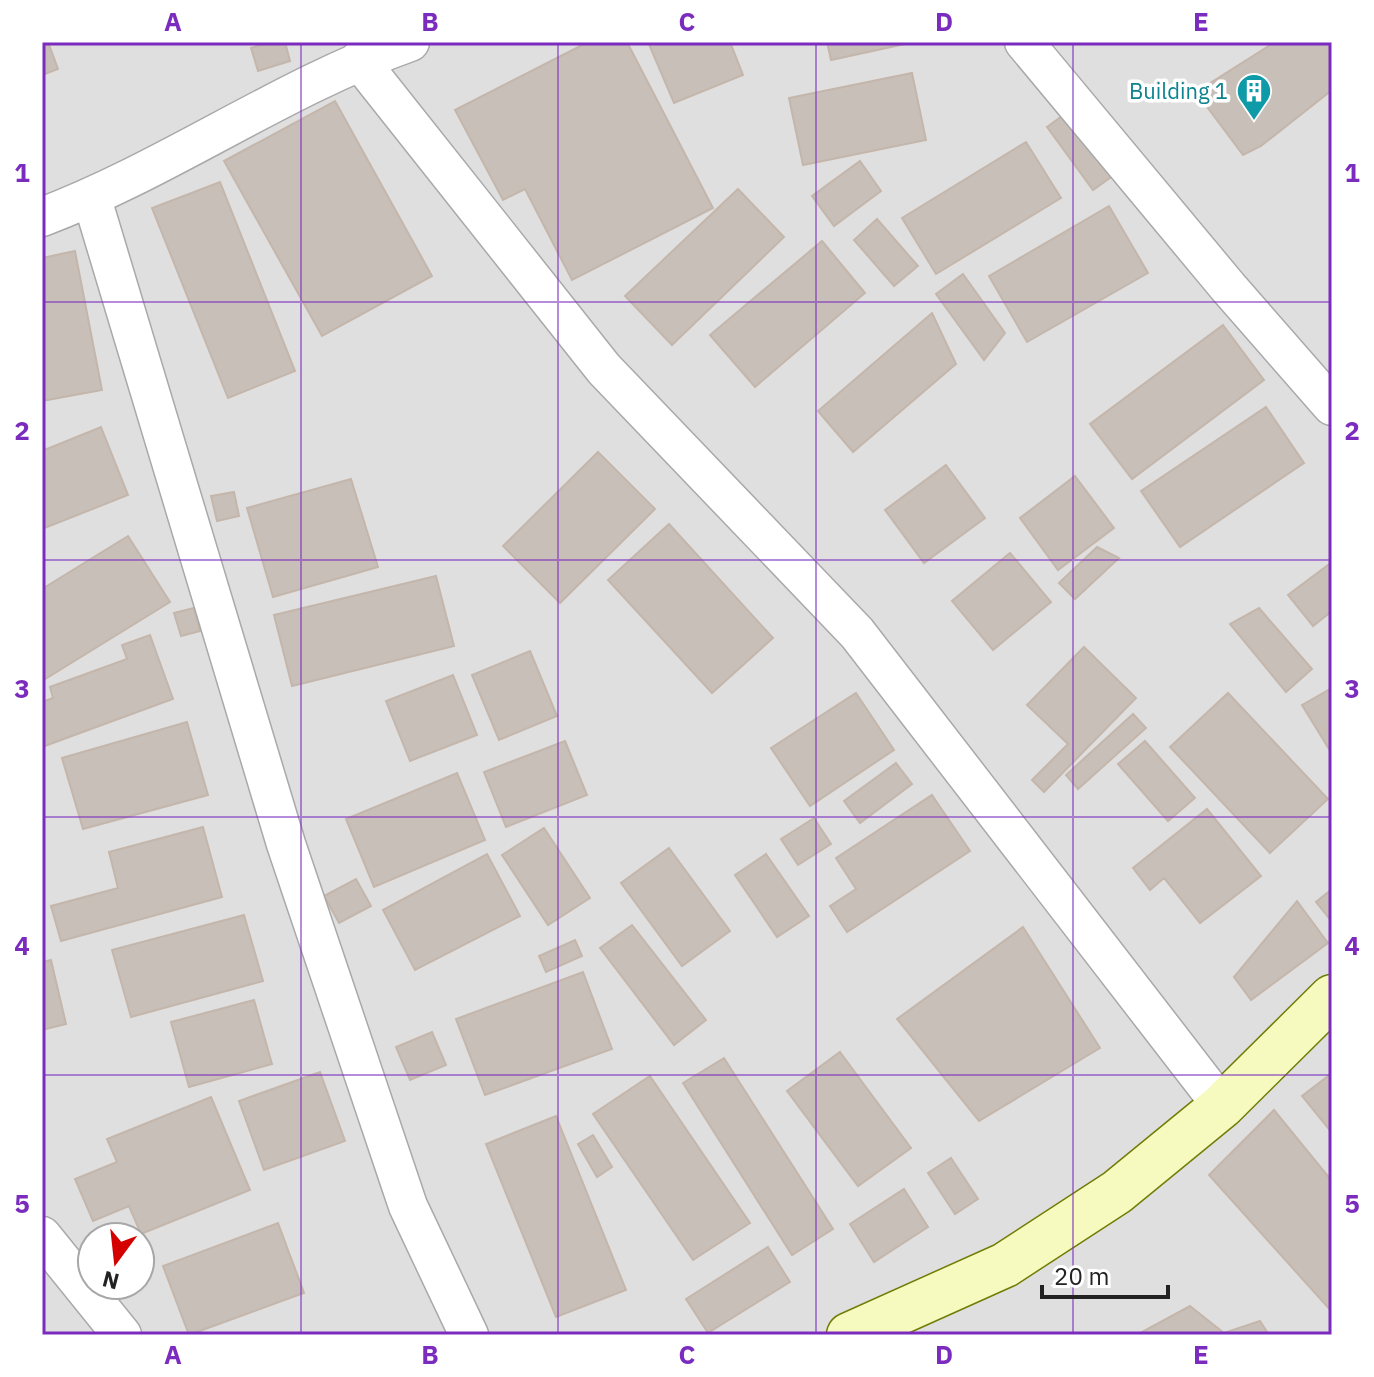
<svg xmlns="http://www.w3.org/2000/svg" width="1374" height="1377" viewBox="0 0 1374 1377" font-family="'IBM Plex Sans',sans-serif">
	<style>
		.residential { fill: #e0dfdf; fill-rule: evenodd }
		.building { fill: #c7bfb8; stroke: #c4b6ab; stroke-width: 2 }
		.lines { fill: none; stroke-linecap: round; stroke-linejoin: round }
		.street-casing { stroke: #a9a9a9; stroke-width: 41 }
		.secondary-casing { stroke: #707d05; stroke-width: 47 }
		.street { stroke: #fff; stroke-width: 38 }
		.secondary { stroke: #f7fabf; stroke-width: 44 }
		.grid { fill: none; stroke: #7b2cbf; stroke-width: 2; stroke-opacity: 0.55 }
		.labels { text-anchor: middle; stroke-width: 7; stroke-linejoin: round; paint-order: stroke }
		.culture-label { font-size: 22px; fill: #0d838f; stroke: #fff; text-anchor: end }
		.neatline { fill: none; stroke: #7b2cbf; stroke-width: 3 }
		.grid-label { font-size: 26px; text-anchor: middle; font-weight: bold; fill: #7b2cbf }
	</style>
	<rect width="100%" height="100%" fill="#f2efe9"/>
	<path class="residential" d="M 42,42 L 1332,42 L 1332,1335 L 42,1335 ZM 92,1237 L 140,1237 L 140,1285 L 92,1285 Z"/>
	<path class="building" d="M 42,42 L 48,42 L 58,69 L 42,75 Z
		M 272,42 L 285,42 L 290,61 L 258,71 L 251,48 Z
		M 588,42 L 627,42 L 713,208 L 572,280 L 525,189 L 503,200 L 455,110 Z
		M 648,42 L 730,42 L 743,75 L 674,103 Z
		M 827,42 L 909,42 L 910,43 L 831,60 Z
		M 1275,42 L 1332,42 L 1332,90 L 1261,146 L 1243,155 L 1196,92 Z
		M 912,73 L 926,140 L 803,165 L 789,98 Z
		M 335,101 L 432,276 L 322,336 L 224,161 Z
		M 1069,111 L 1114,175 L 1093,190 L 1047,127 Z
		M 1026,142 L 1061,198 L 936,274 L 902,218 Z
		M 860,161 L 881,191 L 834,226 L 812,196 Z
		M 220,182 L 295,371 L 228,398 L 152,208 Z
		M 738,189 L 784,237 L 672,345 L 625,296 Z
		M 1109,206 L 1148,273 L 1027,342 L 989,276 Z
		M 877,219 L 918,266 L 894,286 L 854,240 Z
		M 822,241 L 865,293 L 755,387 L 710,335 Z
		M 75,251 L 102,390 L 42,401 L 42,258 Z
		M 963,274 L 1005,333 L 984,360 L 936,294 Z
		M 932,313 L 956,364 L 853,452 L 818,411 Z
		M 1223,325 L 1264,380 L 1132,479 L 1090,424 Z
		M 1266,407 L 1304,463 L 1180,547 L 1141,491 Z
		M 101,427 L 128,495 L 42,529 L 42,451 Z
		M 598,452 L 655,509 L 560,603 L 503,546 Z
		M 946,465 L 985,518 L 924,563 L 885,510 Z
		M 1075,476 L 1114,528 L 1058,570 L 1020,518 Z
		M 351,479 L 378,567 L 273,597 L 247,508 Z
		M 234,492 L 239,516 L 217,521 L 211,496 Z
		M 669,524 L 773,638 L 712,693 L 608,580 Z
		M 128,536 L 170,602 L 42,681 L 42,589 Z
		M 1097,547 L 1119,558 L 1075,599 L 1059,583 Z
		M 1010,553 L 1051,602 L 993,650 L 952,601 Z
		M 1332,562 L 1332,611 L 1313,626 L 1288,595 Z
		M 436,576 L 454,646 L 292,686 L 274,615 Z
		M 194,608 L 200,631 L 181,636 L 174,613 Z
		M 1259,608 L 1312,669 L 1286,692 L 1230,624 Z
		M 150,635 L 173,699 L 42,747 L 42,702 L 53,698 L 50,687 L 127,659 L 122,645 Z
		M 1084,647 L 1136,698 L 1044,792 L 1032,780 L 1068,744 L 1027,705 Z
		M 530,651 L 557,716 L 499,740 L 472,675 Z
		M 453,675 L 477,735 L 410,761 L 386,701 Z
		M 1332,688 L 1332,754 L 1302,705 Z
		M 856,693 L 894,750 L 810,806 L 771,748 Z
		M 1228,693 L 1328,799 L 1270,853 L 1170,747 Z
		M 1133,714 L 1146,728 L 1078,789 L 1066,775 Z
		M 187,722 L 208,795 L 83,829 L 62,758 Z
		M 565,741 L 587,795 L 506,827 L 484,772 Z
		M 1145,741 L 1195,798 L 1168,821 L 1118,764 Z
		M 896,763 L 912,784 L 860,823 L 844,801 Z
		M 457,773 L 485,840 L 374,887 L 346,819 Z
		M 932,795 L 970,851 L 847,932 L 830,906 L 856,889 L 836,858 Z
		M 1207,809 L 1261,876 L 1200,923 L 1164,878 L 1150,890 L 1133,868 Z
		M 814,818 L 831,844 L 798,865 L 781,839 Z
		M 203,827 L 222,897 L 61,941 L 51,906 L 118,888 L 109,852 Z
		M 544,828 L 590,898 L 548,925 L 502,855 Z
		M 669,848 L 730,931 L 682,966 L 621,883 Z
		M 487,854 L 520,916 L 415,970 L 383,910 Z
		M 766,854 L 809,916 L 777,937 L 735,875 Z
		M 356,879 L 371,906 L 339,923 L 324,896 Z
		M 1332,889 L 1332,922 L 1316,902 Z
		M 1297,901 L 1328,943 L 1251,1000 L 1234,977 Z
		M 244,915 L 263,981 L 131,1017 L 112,950 Z
		M 632,925 L 706,1020 L 674,1045 L 600,948 Z
		M 1023,927 L 1100,1048 L 979,1121 L 897,1019 Z
		M 575,940 L 582,956 L 546,972 L 539,956 Z
		M 51,960 L 66,1024 L 42,1030 L 42,962 Z
		M 583,972 L 612,1049 L 485,1095 L 456,1019 Z
		M 254,1000 L 272,1064 L 189,1087 L 171,1022 Z
		M 432,1032 L 446,1065 L 410,1080 L 396,1047 Z
		M 840,1052 L 911,1148 L 858,1186 L 787,1091 Z
		M 724,1058 L 833,1229 L 792,1255 L 683,1083 Z
		M 320,1072 L 345,1141 L 264,1170 L 239,1101 Z
		M 1332,1073 L 1332,1133 L 1302,1096 Z
		M 650,1076 L 750,1223 L 693,1260 L 593,1114 Z
		M 211,1097 L 250,1190 L 141,1234 L 129,1206 L 93,1221 L 75,1179 L 117,1162 L 107,1139 Z
		M 1274,1110 L 1332,1181 L 1332,1312 L 1209,1175 Z
		M 556,1116 L 626,1290 L 556,1317 L 486,1144 Z
		M 593,1135 L 612,1167 L 597,1177 L 578,1144 Z
		M 951,1158 L 978,1199 L 955,1214 L 928,1173 Z
		M 904,1189 L 928,1227 L 874,1262 L 850,1224 Z
		M 278,1223 L 304,1293 L 189,1335 L 163,1266 Z
		M 768,1247 L 790,1282 L 708,1333 L 686,1299 Z
		M 1190,1306 L 1224,1333 L 1260,1321 L 1269,1335 L 1140,1333 Z"/>
	<g class="lines">
		<defs>
			<path id="street" d="M 1024,42 L 1228,287 L 1332,406
				M 359,60 L 604,369 L 857,633 L 1222,1106
				M 92,199 L 286,844 L 408,1206 L 469,1335
				M 42,217 C 169,169 282,87 410,42
				M 42,1236 L 122,1335"/>
			<path id="secondary" d="M 849,1335 L 1005,1265 L 1117,1192 L 1222,1106 L 1332,997"/>
		</defs>
		<use href="#street" class="street-casing"/>
		<use href="#secondary" class="secondary-casing"/>
		<use href="#street" class="street"/>
		<use href="#secondary" class="secondary"/>
	</g>
	<path class="grid" d="M 301,42 L 301,1335M 558,42 L 558,1335M 816,42 L 816,1335M 1073,42 L 1073,1335M 42,302 L 1332,302M 42,560 L 1332,560M 42,817 L 1332,817M 42,1075 L 1332,1075"/>
	<defs>
		<symbol id="building-pin" viewBox="-11 -11 22 30"><path d="M0 17L-7.5 6A9.5 9.5 0 1 1 7.5 6Z" fill="#0f9aa8" stroke="#fff"/><path d="M-4-6H4V6H1V3H-1V6H-4ZM-2.5-4.3h1.7v1.8h-1.7ZM.8-4.3h1.7v1.8H.8ZM-2.5-1h1.7V.8h-1.7ZM.8-1h1.7V.8H.8Z" fill="#fff"/></symbol>
	</defs>
	<g fill-rule="evenodd">
		<use href="#building-pin" x="1234" y="71" width="40" height="54"/>
	</g>
	<g class="labels">
		<g class="culture-label">
			<text x="1228" y="99">Building 1</text>
		</g>
	</g>
	<rect width="1374" height="1377" fill="none" stroke="#ffffff" stroke-width="88"/>
	<g transform="translate(116 1261) rotate(195)"><circle r="38" fill="#ffffff" stroke="#a7a7a7" stroke-width="2"/>
	<path d="M0-6L14 30L0 20L-14 30Z" fill="#d40000"/>
	<text y="-12" font-size="22" font-weight="bold" text-anchor="middle" fill="#222222">N</text>
	</g>
	<path d="M1042 1285v12h126v-12" fill="none" stroke="#222222" stroke-width="4"/>
	<text x="1054" y="1285" font-size="24" fill="#222222" stroke="#ffffff" stroke-width="6" paint-order="stroke">20 m</text>
	<rect x="44" y="44" width="1286" height="1289" class="neatline"/>
	<g class="grid-label">
		<text x="173" y="31">A</text>
		<text x="430" y="31">B</text>
		<text x="687" y="31">C</text>
		<text x="944" y="31">D</text>
		<text x="1201" y="31">E</text>
		<text x="22" y="182">1</text>
		<text x="1352" y="182">1</text>
		<text x="22" y="440">2</text>
		<text x="1352" y="440">2</text>
		<text x="22" y="698">3</text>
		<text x="1352" y="698">3</text>
		<text x="22" y="955">4</text>
		<text x="1352" y="955">4</text>
		<text x="22" y="1213">5</text>
		<text x="1352" y="1213">5</text>
		<text x="173" y="1364">A</text>
		<text x="430" y="1364">B</text>
		<text x="687" y="1364">C</text>
		<text x="944" y="1364">D</text>
		<text x="1201" y="1364">E</text>
	</g>
</svg>
